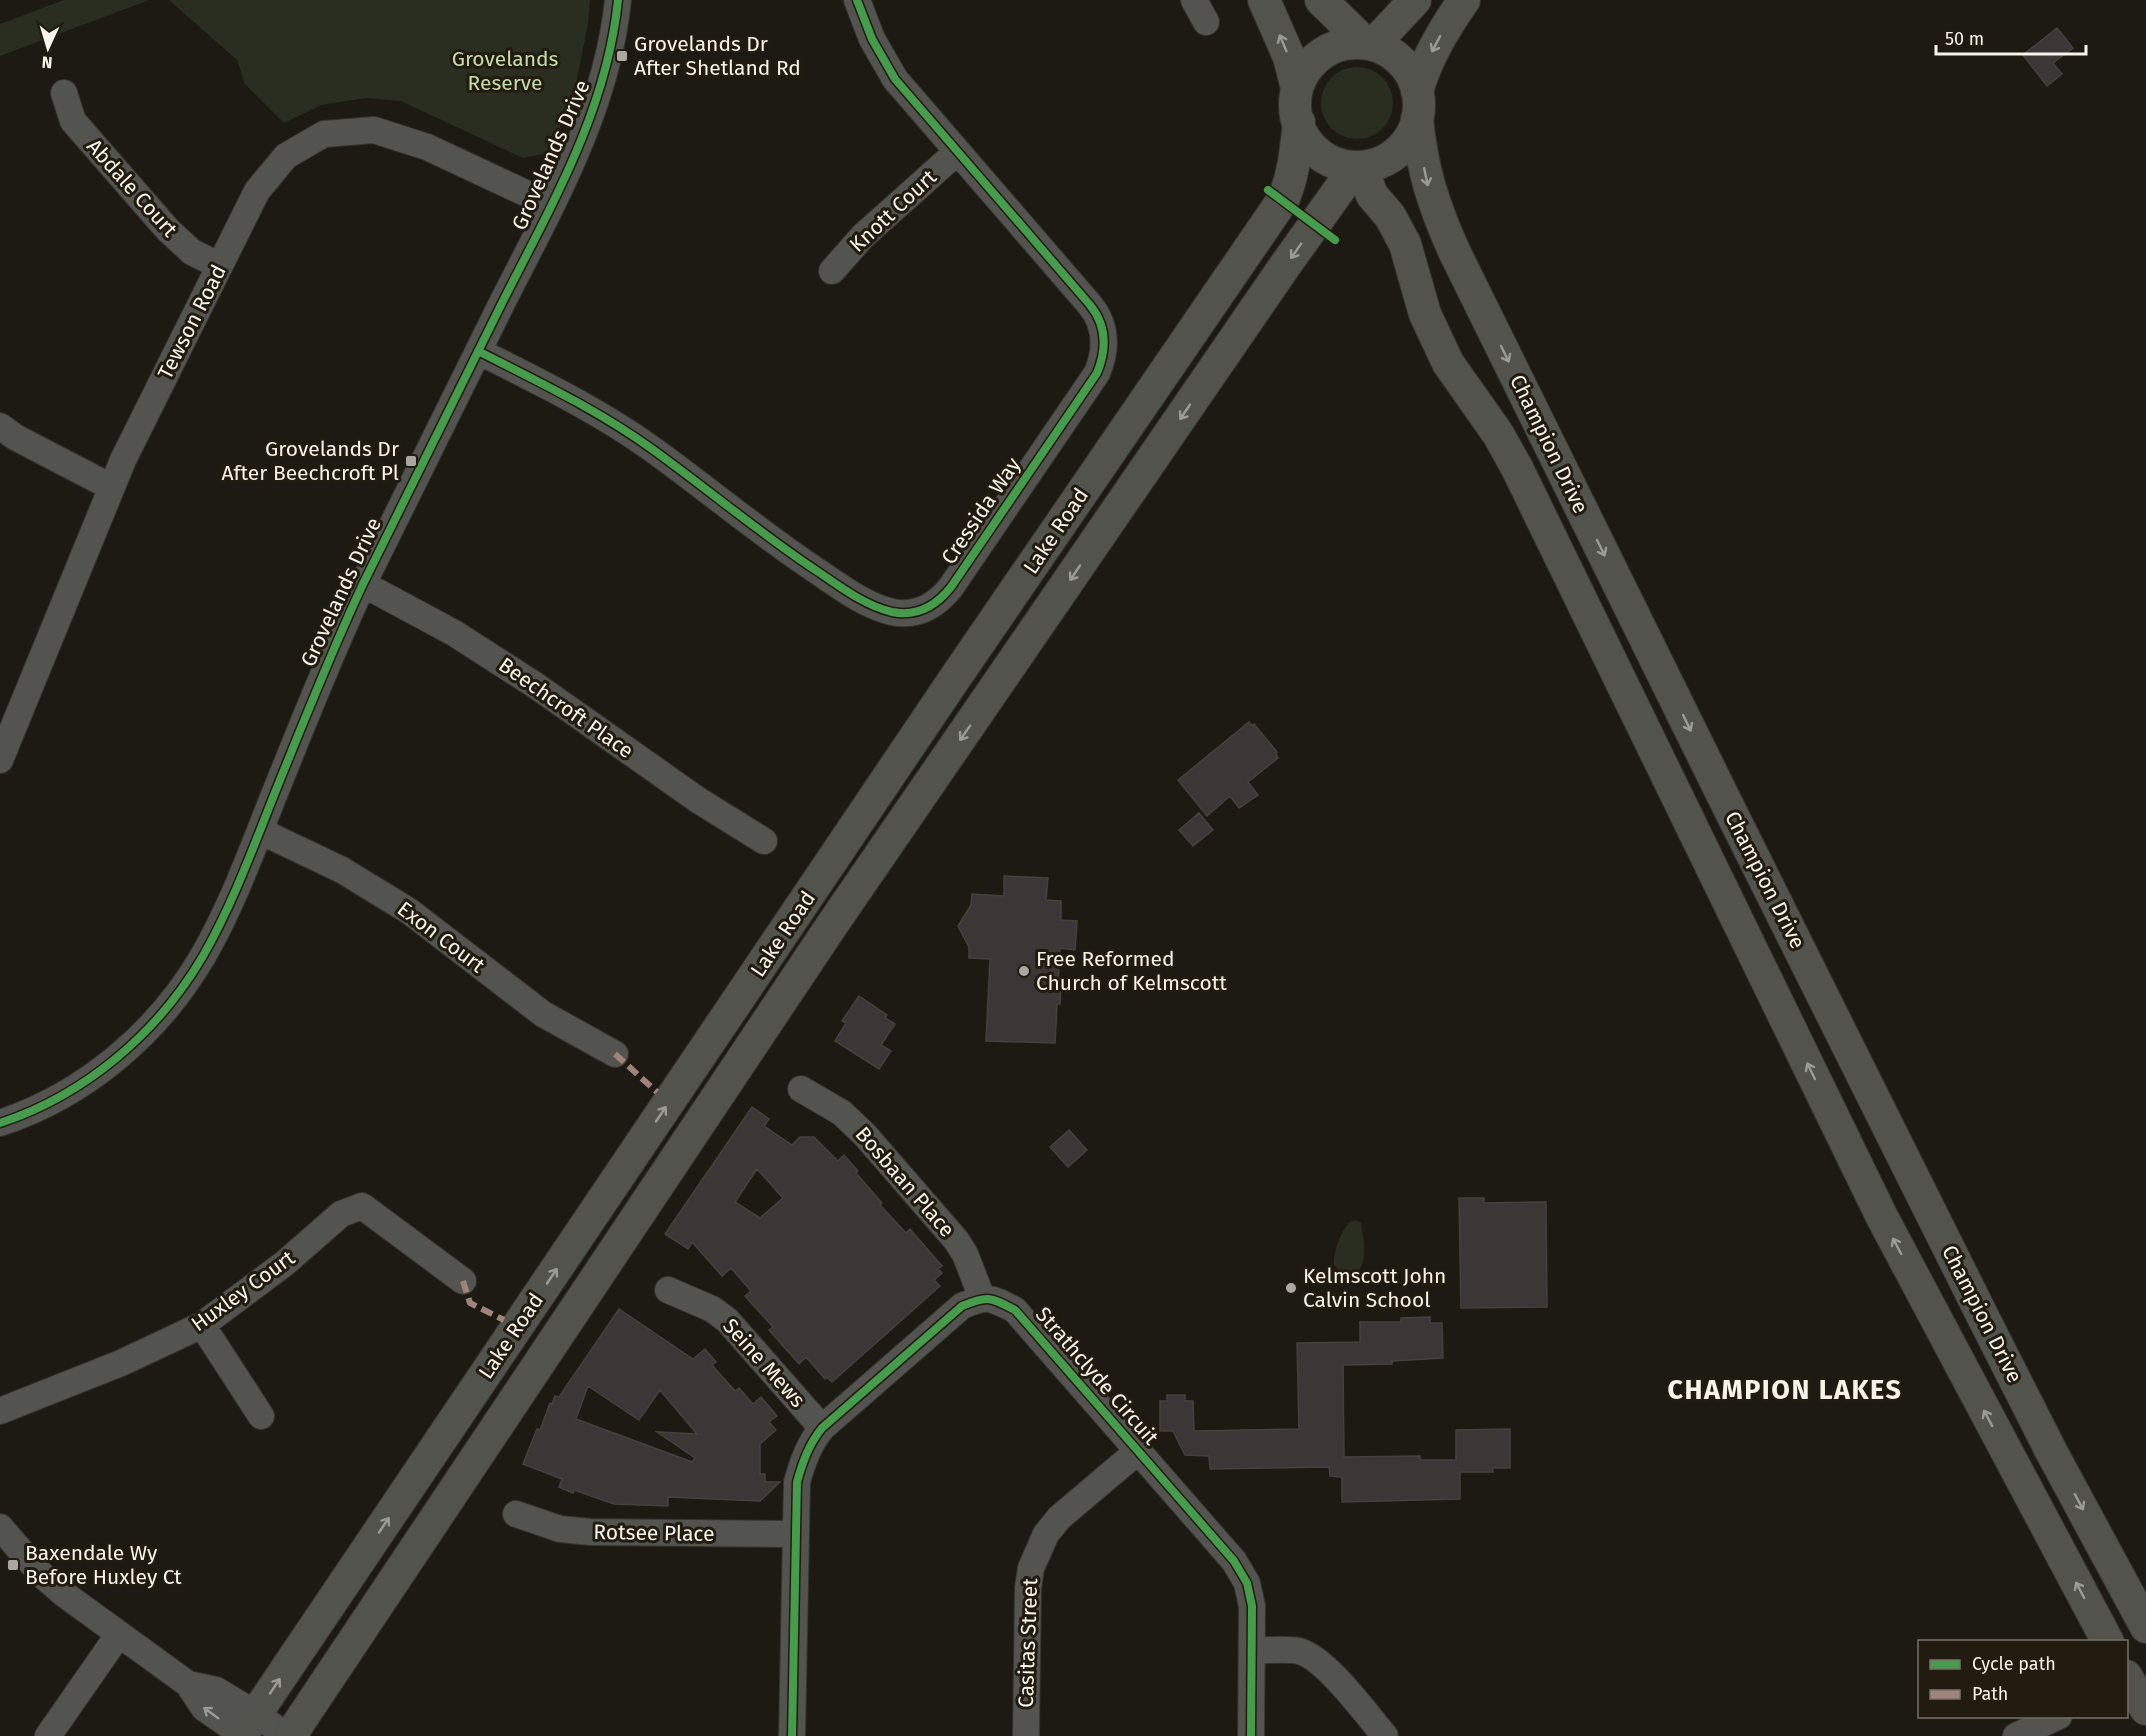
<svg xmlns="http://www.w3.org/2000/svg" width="2146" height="1736" viewBox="0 0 2146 1736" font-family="'Fira Sans',sans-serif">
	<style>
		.green { fill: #292e21 }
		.building { fill: #3d3636; stroke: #45413f; stroke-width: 1.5; fill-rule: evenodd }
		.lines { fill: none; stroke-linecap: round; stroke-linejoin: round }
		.minor-casing { stroke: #36332f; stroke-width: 28 }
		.major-casing { stroke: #36332f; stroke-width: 34 }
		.minor { stroke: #53534f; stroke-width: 26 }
		.major { stroke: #53534e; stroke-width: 32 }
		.quiet { stroke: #a18479; stroke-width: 6; stroke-dasharray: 12 6; stroke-linecap: butt }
		.cycleway-casing { stroke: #211b10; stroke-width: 11 }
		.cycleway { stroke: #469c4c; stroke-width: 8 }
		.oneway { stroke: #9d9b95 }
		.oneway2 { stroke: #9d9b96 }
		.poi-dot { fill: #aba8a0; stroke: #211b10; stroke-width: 2 }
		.labels { text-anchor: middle; stroke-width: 6; stroke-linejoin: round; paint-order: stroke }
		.poi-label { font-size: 21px; fill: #f8f4ec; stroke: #211b10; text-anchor: start }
		.park-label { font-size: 21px; fill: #c6deab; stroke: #211b10 }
		.street-label { font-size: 21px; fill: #f8f4ec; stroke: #211b10 }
		.district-label { font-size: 27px; font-weight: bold; letter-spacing: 1.5px; fill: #f8f4ec; stroke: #211b10 }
	</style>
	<rect width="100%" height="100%" fill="#1d1a14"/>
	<path class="green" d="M 64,0 L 149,0 L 0,56 L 0,24 Z
		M 169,0 L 590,0 L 588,24 L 573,99 L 548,153 L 523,158 L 401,101 L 366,98 L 321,105 L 284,123 L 245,84 L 237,60 Z
		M1321 103a36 36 0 1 1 72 0a36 36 0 1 1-72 0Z
		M 1356,1220 L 1361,1223 C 1363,1237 1369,1261 1357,1272 L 1340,1272 L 1334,1265 C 1333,1252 1341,1230 1351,1221 Z"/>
	<path class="building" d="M 2057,28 L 2073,48 L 2053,63 L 2062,74 L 2047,86 L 2023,55 Z
		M 1249,722 L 1253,726 L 1254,724 L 1277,752 L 1276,754 L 1278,758 L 1248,782 L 1258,795 L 1239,808 L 1230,796 L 1207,816 L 1178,780 Z
		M 1199,813 L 1213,830 L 1193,846 L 1179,830 Z
		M 1004,876 L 1048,878 L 1046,900 L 1061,901 L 1061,920 L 1077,921 L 1075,950 L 1060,948 L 1058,984 L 1061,984 L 1060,1004 L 1057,1004 L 1055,1043 L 986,1041 L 990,959 L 969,958 L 969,947 L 958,926 L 971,905 L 972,894 L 1004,896 Z
		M 859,996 L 887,1015 L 885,1018 L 895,1024 L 881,1045 L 891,1051 L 879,1069 L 835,1041 L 846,1023 L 842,1021 Z
		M 752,1107 L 769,1119 L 764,1126 L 792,1145 L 800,1137 L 814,1137 L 838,1161 L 844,1155 L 858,1171 L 856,1173 L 882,1203 L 880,1205 L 906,1233 L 910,1229 L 942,1266 L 938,1269 L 942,1273 L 934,1280 L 940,1286 L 832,1382 L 827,1377 L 825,1379 L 806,1357 L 799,1364 L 769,1330 L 773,1327 L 745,1296 L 751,1291 L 731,1268 L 722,1276 L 692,1242 L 688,1249 L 665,1234 ZM 757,1169 L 783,1198 L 760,1218 L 735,1202 Z
		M 1069,1130 L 1087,1150 L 1068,1167 L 1050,1147 Z
		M 1459,1198 L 1484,1198 L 1484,1203 L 1546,1202 L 1547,1307 L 1461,1308 Z
		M 619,1309 L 693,1359 L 705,1349 L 716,1362 L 712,1365 L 735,1391 L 739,1388 L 753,1404 L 761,1397 L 777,1416 L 769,1422 L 776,1430 L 760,1444 L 760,1474 L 765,1474 L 765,1482 L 780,1482 L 760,1501 L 668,1497 L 668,1506 L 614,1504 L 574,1490 L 573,1493 L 559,1487 L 562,1479 L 523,1464 L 537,1429 L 540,1430 L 550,1403 L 552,1404 L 555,1396 L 559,1397 ZM 588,1386 L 639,1420 L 660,1390 L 697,1434 L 657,1432 L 695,1458 L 692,1462 L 576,1419 Z
		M 1430,1317 L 1430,1323 L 1442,1323 L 1443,1358 L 1392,1361 L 1392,1364 L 1343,1365 L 1344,1457 L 1420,1456 L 1420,1460 L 1456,1460 L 1456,1430 L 1510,1429 L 1510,1468 L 1492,1468 L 1493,1472 L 1460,1472 L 1460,1499 L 1342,1502 L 1342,1477 L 1330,1476 L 1329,1467 L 1210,1469 L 1209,1456 L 1185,1455 L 1173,1431 L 1160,1431 L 1160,1401 L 1167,1401 L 1167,1395 L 1185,1395 L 1185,1401 L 1193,1401 L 1194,1431 L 1299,1429 L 1297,1343 L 1360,1342 L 1360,1322 L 1401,1322 L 1401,1318 Z"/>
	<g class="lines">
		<defs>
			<path id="minor" d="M 1194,0 L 1206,22
				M 64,93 L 73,121 L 168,230 L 192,252 L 220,266
				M 832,271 L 863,236 L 957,152
				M 478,351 C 537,381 598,410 652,449 C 709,490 762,535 820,573 C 842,588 866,606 892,612 C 917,617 936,606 951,587 L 1097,373 C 1107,349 1107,326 1090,305 L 895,79 L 872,39 L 857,0
				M 0,426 L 15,437 L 111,487
				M 363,584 L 454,633 L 535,685 L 698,800 L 764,841
				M 0,760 L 123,460 L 257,191 L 286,156 L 324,134 L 374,130 L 427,147 L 551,205
				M 260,831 L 342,870 L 409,911 L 543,1014 L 615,1054
				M 801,1089 L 842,1113 L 865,1135 L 956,1240 L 965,1254 L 982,1298
				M 0,1123 C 85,1095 158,1033 203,956 C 233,904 254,845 276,790 C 304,721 331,652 363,584 C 409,491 455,397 502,303 C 551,206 607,110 618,0
				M 668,1290 L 712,1309 L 727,1320 L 822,1428
				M 202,1325 L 261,1416
				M 0,1411 L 121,1363 L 202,1325 L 285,1263 L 341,1214 L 362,1206 L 463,1281
				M 516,1514 L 560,1529 L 590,1532 L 795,1534
				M 0,1527 L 41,1574 L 64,1594 L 188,1684 L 204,1708 L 244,1736
				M 1252,1650 C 1266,1651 1284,1648 1299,1651 C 1326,1658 1366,1714 1385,1736
				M 188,1684 L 216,1690 L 256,1714 L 287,1736
				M 48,1736 L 119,1634
				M 792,1736 L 797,1482 C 803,1461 809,1444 822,1428 L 962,1306 C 988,1295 990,1297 1015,1310 L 1234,1561 L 1247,1583 L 1252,1606 L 1251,1736
				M 1026,1736 L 1028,1588 L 1031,1568 L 1046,1534 L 1059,1518 L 1138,1451
				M 2016,1736 L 2059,1716"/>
			<path id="major" d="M 1264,0 L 1289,57 L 1297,88
				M 1321,0 L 1364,42
				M1295 105a62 62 0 1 1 124 0a62 62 0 1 1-124 0Z
				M 1374,44 L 1415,0
				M 1417,91 C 1427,57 1444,29 1464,0
				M 1417,119 C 1422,170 1434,207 1455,253 L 1722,794 L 1983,1317 L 2051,1451 L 2146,1627
				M 1362,169 L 1372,195 L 1390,216 L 1405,244 L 1425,314 L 1448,363 L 1498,434 L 1517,468 L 1882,1217 L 2108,1642
				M 2126,1676 L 2146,1709
				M 241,1736 L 953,681 L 1284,198 C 1294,173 1296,149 1299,122
				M 290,1736 L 832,925 L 1284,267 L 1354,169"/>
		</defs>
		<use href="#minor" class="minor-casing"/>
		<use href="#major" class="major-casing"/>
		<use href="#minor" class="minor"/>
		<use href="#major" class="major"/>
		<path class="quiet" d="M 615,1054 L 657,1092
			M 463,1281 L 470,1303 L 504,1320"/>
		<defs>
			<path id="cycleway" d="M 1268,190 L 1335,240
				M 478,351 C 537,381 598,410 652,449 C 709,490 762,535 820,573 C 842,588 866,606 892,612 C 917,617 936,606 951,587 L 1097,373 C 1107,349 1107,326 1090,305 L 895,79 L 872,39 L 857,0
				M 0,1123 C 85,1095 158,1033 203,956 C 233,904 254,845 276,790 C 304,721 331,652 363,584 C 409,491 455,397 502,303 C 551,206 607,110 618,0
				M 792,1736 L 797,1482 C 803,1461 809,1444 822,1428 L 962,1306 C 988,1295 990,1297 1015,1310 L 1234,1561 L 1247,1583 L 1252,1606 L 1251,1736"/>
		</defs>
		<use href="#cycleway" class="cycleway-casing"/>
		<use href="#cycleway" class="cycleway"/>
	</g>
	<defs><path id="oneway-shaft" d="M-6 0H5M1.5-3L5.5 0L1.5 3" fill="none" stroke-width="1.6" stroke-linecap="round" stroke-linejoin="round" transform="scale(1.5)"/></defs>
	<g class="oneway">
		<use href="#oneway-shaft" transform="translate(1283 43) rotate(-113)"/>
		<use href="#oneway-shaft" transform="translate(1436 44) rotate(118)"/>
		<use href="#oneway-shaft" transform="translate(1426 177) rotate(78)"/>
		<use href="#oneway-shaft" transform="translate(1296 251) rotate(125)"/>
		<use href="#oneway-shaft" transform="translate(1505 354) rotate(64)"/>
		<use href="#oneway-shaft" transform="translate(1185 412) rotate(124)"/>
		<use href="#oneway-shaft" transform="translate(1601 548) rotate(64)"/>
		<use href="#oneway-shaft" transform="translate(1075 573) rotate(124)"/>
		<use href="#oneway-shaft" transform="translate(1687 723) rotate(64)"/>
		<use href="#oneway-shaft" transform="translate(965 733) rotate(125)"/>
		<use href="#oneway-shaft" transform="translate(1811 1071) rotate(-116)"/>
		<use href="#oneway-shaft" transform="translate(661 1114) rotate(-56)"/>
		<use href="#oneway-shaft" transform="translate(1897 1246) rotate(-118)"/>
		<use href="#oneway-shaft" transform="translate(552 1276) rotate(-56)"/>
		<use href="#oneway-shaft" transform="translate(1988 1418) rotate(-118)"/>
		<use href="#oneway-shaft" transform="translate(2079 1502) rotate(62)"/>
		<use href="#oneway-shaft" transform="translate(384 1525) rotate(-56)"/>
		<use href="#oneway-shaft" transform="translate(2080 1590) rotate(-118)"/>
		<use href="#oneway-shaft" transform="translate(275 1686) rotate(-56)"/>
	</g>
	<use class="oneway2" href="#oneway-shaft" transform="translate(211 1713) rotate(-144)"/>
	<g class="poi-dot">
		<rect x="616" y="50" width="12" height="12" rx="3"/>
		<rect x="405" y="455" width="12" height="12" rx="3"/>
		<circle cx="1024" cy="971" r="6"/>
		<circle cx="1291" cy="1288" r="6"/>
		<rect x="7" y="1559" width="12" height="12" rx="3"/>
	</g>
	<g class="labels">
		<g class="poi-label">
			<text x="634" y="51">Grovelands Dr<tspan x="634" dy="24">After Shetland Rd</tspan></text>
			<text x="399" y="456" text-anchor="end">Grovelands Dr<tspan x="399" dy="24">After Beechcroft Pl</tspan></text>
			<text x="1036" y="966">Free Reformed<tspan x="1036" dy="24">Church of Kelmscott</tspan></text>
			<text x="1303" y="1283">Kelmscott John<tspan x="1303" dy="24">Calvin School</tspan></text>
			<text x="25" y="1560">Baxendale Wy<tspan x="25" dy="24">Before Huxley Ct</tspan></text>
		</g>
		<g class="park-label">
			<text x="505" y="66">Grovelands<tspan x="505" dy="24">Reserve</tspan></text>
		</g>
		<g class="street-label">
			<text transform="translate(551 155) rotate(-66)" y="7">Grovelands Drive</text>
			<text transform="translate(132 188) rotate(48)" y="7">Abdale Court</text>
			<text transform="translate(893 211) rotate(-43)" y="7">Knott Court</text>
			<text transform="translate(192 322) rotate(-63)" y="7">Tewson Road</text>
			<text transform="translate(1549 444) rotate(64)" y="7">Champion Drive</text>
			<text transform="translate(981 511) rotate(-56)" y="7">Cressida Way</text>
			<text transform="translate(1056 531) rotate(-56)" y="7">Lake Road</text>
			<text transform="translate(341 592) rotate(-65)" y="7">Grovelands Drive</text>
			<text transform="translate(566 708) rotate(35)" y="7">Beechcroft Place</text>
			<text transform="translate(1765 880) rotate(63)" y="7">Champion Drive</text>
			<text transform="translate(783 934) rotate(-56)" y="7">Lake Road</text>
			<text transform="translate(441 937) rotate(37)" y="7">Exon Court</text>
			<text transform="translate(905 1182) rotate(49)" y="7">Bosbaan Place</text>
			<text transform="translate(243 1291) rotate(-36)" y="7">Huxley Court</text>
			<text transform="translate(1982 1314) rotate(63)" y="7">Champion Drive</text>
			<text transform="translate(511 1336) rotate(-56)" y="7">Lake Road</text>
			<text transform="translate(764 1363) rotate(48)" y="7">Seine Mews</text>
			<text transform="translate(1097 1376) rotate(49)" y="7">Strathclyde Circuit</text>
			<text transform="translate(654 1533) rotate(1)" y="7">Rotsee Place</text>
			<text transform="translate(1028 1643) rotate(-88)" y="7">Casitas Street</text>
		</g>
		<g class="district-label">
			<text x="1785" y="1399">CHAMPION LAKES</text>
		</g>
	</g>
	<rect x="1918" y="1640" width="210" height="78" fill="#211b10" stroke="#777268" stroke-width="1.5"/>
	<rect x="1930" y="1660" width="30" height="9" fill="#469c4c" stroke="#777268" stroke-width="1.5"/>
	<text x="1972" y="1670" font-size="18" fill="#f8f4ec">Cycle path</text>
	<rect x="1930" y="1690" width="30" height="9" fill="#a18479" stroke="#777268" stroke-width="1.5"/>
	<text x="1972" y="1700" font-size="18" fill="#f8f4ec">Path</text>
	<g transform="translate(48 48) rotate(184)" stroke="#211b10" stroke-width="4.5" paint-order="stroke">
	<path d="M0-4.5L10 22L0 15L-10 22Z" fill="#f8f4ec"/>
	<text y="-9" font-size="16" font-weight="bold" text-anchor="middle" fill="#f8f4ec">N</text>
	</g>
	<path d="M1936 45v9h150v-9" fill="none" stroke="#f8f4ec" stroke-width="3"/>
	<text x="1945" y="45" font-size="18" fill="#f8f4ec" stroke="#211b10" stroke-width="4.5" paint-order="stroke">50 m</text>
</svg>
